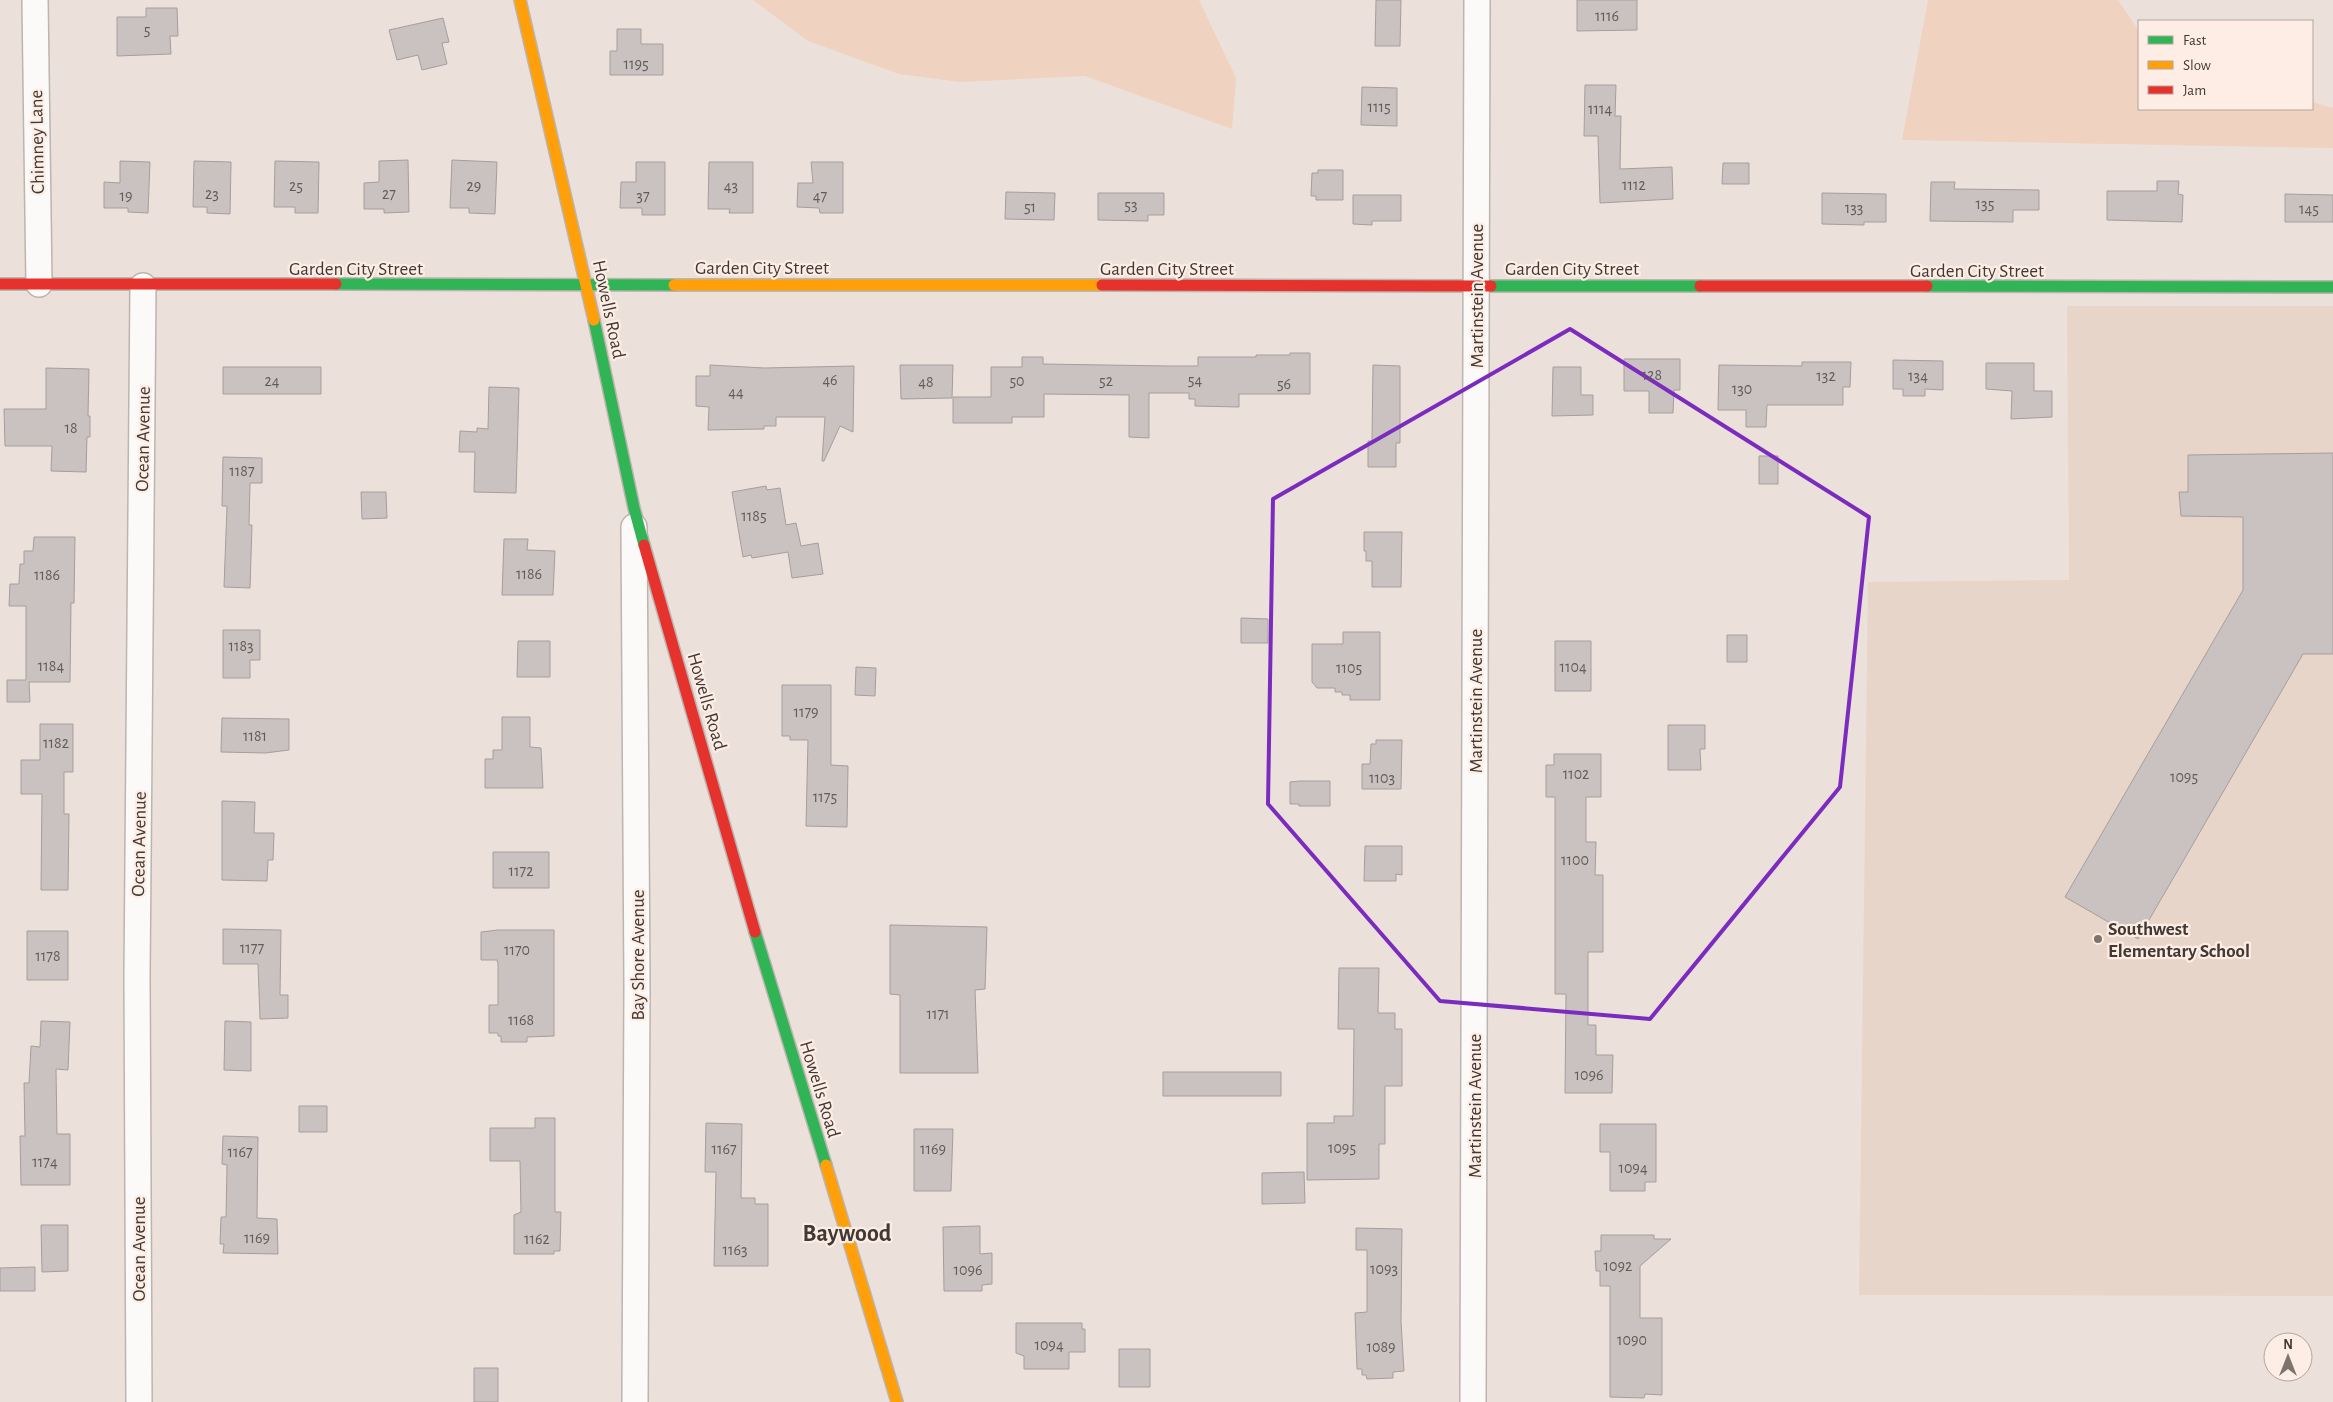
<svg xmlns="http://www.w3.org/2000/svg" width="2333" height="1402" viewBox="0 0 2333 1402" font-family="'Alegreya Sans',sans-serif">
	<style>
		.built { fill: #e8d5ca }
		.green { fill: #efd2c0 }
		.building { fill: #c9c2c1; stroke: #a69d9c }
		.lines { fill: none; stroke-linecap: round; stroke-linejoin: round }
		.street-casing { stroke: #bcb4af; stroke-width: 28 }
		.fast-casing { stroke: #bcb4af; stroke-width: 14 }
		.slow-casing { stroke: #bcb4af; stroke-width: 14 }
		.jam-casing { stroke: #bcb4af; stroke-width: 14 }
		.street { stroke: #fcfaf9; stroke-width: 25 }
		.fast { stroke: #30b455; stroke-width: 11 }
		.slow { stroke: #ff9f0a; stroke-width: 11 }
		.jam { stroke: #e5322d; stroke-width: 11 }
		.marked { fill: none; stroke: #7b2cbf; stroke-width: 4; stroke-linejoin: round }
		.poi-dot { fill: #7d746e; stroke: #fdede4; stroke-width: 2 }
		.labels { text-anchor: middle; stroke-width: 4.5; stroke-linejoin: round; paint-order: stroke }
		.number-label { font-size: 16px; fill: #635b57 }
		.street-label { font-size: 19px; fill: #413934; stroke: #fdede4 }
		.poi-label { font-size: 19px; font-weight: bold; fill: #413934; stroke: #fdede4; text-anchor: start }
		.district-label { font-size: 24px; font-weight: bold; fill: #413934; stroke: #fdede4 }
	</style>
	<rect width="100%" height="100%" fill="#ece1da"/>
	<path class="built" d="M 2067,306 L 2333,306 L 2333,1296 L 1859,1295 L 1868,582 L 2069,580 Z"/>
	<path class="green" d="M 753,0 L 1199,0 L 1236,78 L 1232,129 L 1085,76 L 960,82 L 899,74 L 808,41 Z
		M 1928,0 L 2118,0 L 2139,31 L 2139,109 L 2312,109 L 2312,102 L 2333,108 L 2333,148 L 1902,140 Z"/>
	<path class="building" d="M 1376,0 L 1401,0 L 1400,46 L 1375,46 Z
		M 1577,0 L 1637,0 L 1637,30 L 1577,31 Z
		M 146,8 L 177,8 L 178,36 L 170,36 L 171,54 L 117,56 L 117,17 L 146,17 Z
		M 443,18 L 449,42 L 442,43 L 447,64 L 422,70 L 418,55 L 397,60 L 389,30 Z
		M 617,29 L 641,29 L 641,44 L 663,44 L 663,75 L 610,75 L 610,51 L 617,51 Z
		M 1585,85 L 1616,85 L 1615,116 L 1621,116 L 1620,169 L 1672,167 L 1673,199 L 1600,203 L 1598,136 L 1584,136 Z
		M 1362,87 L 1397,88 L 1397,126 L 1361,125 Z
		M 408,160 L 409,212 L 384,213 L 384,209 L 364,209 L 364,183 L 379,182 L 379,161 Z
		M 452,160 L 497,162 L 495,214 L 469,213 L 469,208 L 450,208 Z
		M 120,161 L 150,162 L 148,213 L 128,212 L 128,208 L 104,208 L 104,182 L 120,183 Z
		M 194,161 L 231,162 L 230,214 L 207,213 L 207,207 L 193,207 Z
		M 275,161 L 319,162 L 318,213 L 295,213 L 295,207 L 274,207 Z
		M 636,162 L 665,162 L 665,215 L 642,215 L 642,208 L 620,208 L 621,182 L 636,182 Z
		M 709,162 L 753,162 L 753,213 L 729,213 L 730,209 L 708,209 Z
		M 811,162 L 843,162 L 843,213 L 820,213 L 819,208 L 797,207 L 798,183 L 813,183 Z
		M 1723,163 L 1749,163 L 1749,184 L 1722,184 Z
		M 1318,170 L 1343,170 L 1343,200 L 1316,200 L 1316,196 L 1311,196 L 1312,173 L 1318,173 Z
		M 2157,181 L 2179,181 L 2178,194 L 2183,195 L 2182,222 L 2107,220 L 2107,191 L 2157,191 Z
		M 1931,182 L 1955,182 L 1954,189 L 2039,190 L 2039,210 L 2013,210 L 2013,222 L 1930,221 Z
		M 1006,192 L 1055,193 L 1054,220 L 1005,219 Z
		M 1098,193 L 1164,193 L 1164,215 L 1148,215 L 1148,221 L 1098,220 Z
		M 1822,193 L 1886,194 L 1886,222 L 1864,222 L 1864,225 L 1822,224 Z
		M 2285,194 L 2333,195 L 2333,222 L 2285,222 Z
		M 1353,195 L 1401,195 L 1401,221 L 1372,221 L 1372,225 L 1353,224 Z
		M 1290,353 L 1310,353 L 1310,394 L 1239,394 L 1239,407 L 1195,406 L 1195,399 L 1189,399 L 1189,393 L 1149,393 L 1149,438 L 1129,437 L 1129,395 L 1044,394 L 1044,417 L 1012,417 L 1012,423 L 953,423 L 953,397 L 991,397 L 991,367 L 1022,367 L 1022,357 L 1043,357 L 1043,364 L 1169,366 L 1198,366 L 1198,357 L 1256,357 L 1256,355 L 1290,355 Z
		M 1624,359 L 1680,359 L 1680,390 L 1674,390 L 1673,413 L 1649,413 L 1649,391 L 1624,391 Z
		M 1893,360 L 1943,361 L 1943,390 L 1925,389 L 1925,396 L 1903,396 L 1903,389 L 1893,389 Z
		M 1802,362 L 1851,362 L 1850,387 L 1843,387 L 1843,405 L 1767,405 L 1766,427 L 1746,427 L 1746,410 L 1718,410 L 1719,365 L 1802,366 Z
		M 1986,363 L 2034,363 L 2034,391 L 2052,391 L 2052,417 L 2011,419 L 2012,391 L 1986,389 Z
		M 710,365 L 764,368 L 854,366 L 853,432 L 840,426 L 824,461 L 822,461 L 825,417 L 776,417 L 776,426 L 764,426 L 764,429 L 708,430 L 709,407 L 696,406 L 696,376 L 710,376 Z
		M 900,365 L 953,365 L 952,398 L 901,399 Z
		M 1373,365 L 1400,366 L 1400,443 L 1396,443 L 1396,467 L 1368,467 L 1368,441 L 1372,441 Z
		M 223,367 L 321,367 L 321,394 L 223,394 Z
		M 1553,367 L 1581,367 L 1581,395 L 1593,395 L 1593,415 L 1552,416 Z
		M 46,368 L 89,369 L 88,416 L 90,416 L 90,437 L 87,437 L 86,472 L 51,471 L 52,446 L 5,446 L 4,409 L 46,409 Z
		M 489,387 L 519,388 L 516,493 L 474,492 L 475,452 L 459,452 L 460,431 L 477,432 L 477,428 L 488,429 Z
		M 2333,453 L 2333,654 L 2303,654 L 2138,939 L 2065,897 L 2243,590 L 2243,517 L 2181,516 L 2179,492 L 2188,492 L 2188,455 Z
		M 1759,456 L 1778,456 L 1778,484 L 1759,484 Z
		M 223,457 L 262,458 L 262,483 L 250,483 L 249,525 L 252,525 L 250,588 L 224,587 L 227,506 L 222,506 Z
		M 766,486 L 767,490 L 780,488 L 786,525 L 796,523 L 801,546 L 818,543 L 823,574 L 792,578 L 788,552 L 752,558 L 751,555 L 743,557 L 732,492 Z
		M 361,492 L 386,492 L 387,518 L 362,519 Z
		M 1364,532 L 1402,532 L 1401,587 L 1372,587 L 1372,561 L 1366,561 L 1366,551 L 1364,551 Z
		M 34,537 L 75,537 L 74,603 L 71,603 L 70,682 L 29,682 L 30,702 L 7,702 L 7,680 L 26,680 L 26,606 L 9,606 L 10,584 L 19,584 L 20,564 L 24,564 L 24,551 L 33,551 Z
		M 504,539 L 528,539 L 527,550 L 555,551 L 553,595 L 502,595 Z
		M 1241,618 L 1268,619 L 1268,643 L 1241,643 Z
		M 223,630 L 260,630 L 260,660 L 250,660 L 250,678 L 223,678 Z
		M 1343,632 L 1380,632 L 1380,700 L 1350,700 L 1350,695 L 1342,695 L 1342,692 L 1335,692 L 1335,688 L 1317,688 L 1312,682 L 1312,644 L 1343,644 Z
		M 1727,635 L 1747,635 L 1747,662 L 1727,662 Z
		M 518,641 L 550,641 L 550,677 L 517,677 Z
		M 1555,641 L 1591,641 L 1591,691 L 1555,691 Z
		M 856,667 L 876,668 L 875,696 L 855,695 Z
		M 782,685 L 831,685 L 831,765 L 848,766 L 847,827 L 806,826 L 808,740 L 790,740 L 790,736 L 782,736 Z
		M 502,717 L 530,717 L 530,747 L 541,748 L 543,788 L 485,788 L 485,759 L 493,759 L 493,750 L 502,750 Z
		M 222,718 L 289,719 L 289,750 L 265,753 L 221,752 Z
		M 40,724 L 73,724 L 73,772 L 64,772 L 64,814 L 69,814 L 68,890 L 41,890 L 42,794 L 21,794 L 21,760 L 40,760 Z
		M 1668,725 L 1705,725 L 1705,749 L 1700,749 L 1701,770 L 1668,770 Z
		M 1376,740 L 1402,740 L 1401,789 L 1362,789 L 1362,764 L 1370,764 L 1371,744 L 1376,744 Z
		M 1554,754 L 1601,754 L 1601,797 L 1586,797 L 1586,842 L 1596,842 L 1595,875 L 1603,875 L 1603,952 L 1588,952 L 1588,1025 L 1596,1025 L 1596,1055 L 1613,1055 L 1612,1093 L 1565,1093 L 1566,994 L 1555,994 L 1555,797 L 1546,797 L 1546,765 L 1554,765 Z
		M 1300,781 L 1330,781 L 1330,806 L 1299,806 L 1299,804 L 1290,804 L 1290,782 Z
		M 222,801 L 255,802 L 254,833 L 274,833 L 273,860 L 268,860 L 267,881 L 222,880 Z
		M 1365,846 L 1402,846 L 1402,875 L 1396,874 L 1396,881 L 1364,881 Z
		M 493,852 L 549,852 L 549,888 L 493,888 Z
		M 890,925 L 987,927 L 985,989 L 975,990 L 978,1073 L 900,1073 L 900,995 L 890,994 Z
		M 223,929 L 281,930 L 280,995 L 288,995 L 288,1018 L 260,1019 L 258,964 L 223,964 Z
		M 498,930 L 554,930 L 554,1036 L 527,1037 L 527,1042 L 501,1042 L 501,1036 L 498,1036 L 498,1033 L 489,1033 L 489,1005 L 498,1005 L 498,964 L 497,960 L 481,960 L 481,932 Z
		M 27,931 L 68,931 L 68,980 L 27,980 Z
		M 1339,968 L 1379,968 L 1378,1013 L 1395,1013 L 1395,1029 L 1402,1029 L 1402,1086 L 1385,1086 L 1385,1144 L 1379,1144 L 1379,1179 L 1307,1180 L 1307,1123 L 1334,1123 L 1334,1116 L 1353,1116 L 1354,1029 L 1338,1029 Z
		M 41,1021 L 70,1022 L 68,1070 L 56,1069 L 57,1134 L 70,1134 L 70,1185 L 21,1185 L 20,1136 L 25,1136 L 24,1083 L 29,1083 L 31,1046 L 40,1047 Z
		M 225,1021 L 251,1022 L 251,1071 L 224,1070 Z
		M 1163,1072 L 1281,1072 L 1281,1096 L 1163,1096 Z
		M 299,1106 L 327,1106 L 327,1132 L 299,1132 Z
		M 535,1118 L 555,1118 L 555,1212 L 561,1212 L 560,1251 L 554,1251 L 554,1254 L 514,1254 L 514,1215 L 521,1212 L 520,1161 L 490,1161 L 490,1128 L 535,1128 Z
		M 706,1123 L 742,1124 L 741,1198 L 755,1198 L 755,1204 L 768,1204 L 768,1266 L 714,1266 L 716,1172 L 705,1172 Z
		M 1600,1124 L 1656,1124 L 1656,1182 L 1645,1182 L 1645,1191 L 1610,1191 L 1610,1152 L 1600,1152 Z
		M 914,1129 L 953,1129 L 951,1191 L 914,1191 Z
		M 223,1136 L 258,1137 L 257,1218 L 277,1219 L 278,1254 L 223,1253 L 224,1244 L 220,1244 L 221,1217 L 226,1217 L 227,1165 L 222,1164 Z
		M 1304,1172 L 1305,1203 L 1262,1204 L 1262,1173 Z
		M 41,1225 L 68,1225 L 68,1271 L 42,1272 Z
		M 980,1226 L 980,1254 L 992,1253 L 992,1284 L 982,1285 L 982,1291 L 944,1291 L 943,1227 Z
		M 1356,1228 L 1402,1229 L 1401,1322 L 1404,1371 L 1393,1372 L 1393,1378 L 1367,1379 L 1366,1375 L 1362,1375 L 1362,1369 L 1357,1369 L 1355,1313 L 1367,1312 L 1367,1250 L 1356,1250 Z
		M 1601,1235 L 1654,1235 L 1654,1239 L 1671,1239 L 1640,1266 L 1640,1318 L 1662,1318 L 1662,1395 L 1645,1394 L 1644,1398 L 1610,1397 L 1610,1286 L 1600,1286 L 1600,1271 L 1596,1271 L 1595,1251 L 1601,1251 Z
		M 35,1267 L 35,1291 L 0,1291 L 0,1268 Z
		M 1016,1323 L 1082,1323 L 1082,1329 L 1085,1329 L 1085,1352 L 1069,1352 L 1069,1369 L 1024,1369 L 1024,1356 L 1016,1353 Z
		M 1119,1349 L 1150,1349 L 1150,1387 L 1119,1387 Z
		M 474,1368 L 498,1368 L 498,1402 L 474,1402 Z"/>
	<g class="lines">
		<defs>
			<path id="street" d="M 35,0 L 39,284
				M 634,527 L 637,986 L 635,1402
				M 139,1402 L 137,976 L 143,286
				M 1473,1402 L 1477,0"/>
			<path id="fast" d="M 336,284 L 674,285
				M 1491,286 L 1700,286
				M 1927,286 L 2333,287
				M 594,320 L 634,508 L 644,545
				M 755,932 L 826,1165"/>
			<path id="slow" d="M 520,0 L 594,320
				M 674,285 L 1102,285
				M 826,1165 L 897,1402"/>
			<path id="jam" d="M 0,284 L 336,284
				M 1102,285 L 1491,286
				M 1700,286 L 1927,286
				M 644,545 L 755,932"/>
		</defs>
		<use href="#street" class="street-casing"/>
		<use href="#fast" class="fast-casing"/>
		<use href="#slow" class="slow-casing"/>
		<use href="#jam" class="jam-casing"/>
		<use href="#street" class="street"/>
		<use href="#fast" class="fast"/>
		<use href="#slow" class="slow"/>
		<use href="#jam" class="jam"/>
	</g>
	<path class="marked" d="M 1570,329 L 1869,517 L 1840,787 L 1650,1019 L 1440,1001 L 1268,804 L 1273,499 Z"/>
	<circle class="poi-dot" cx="2098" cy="939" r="5"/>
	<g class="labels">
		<g class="number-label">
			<text x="1607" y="21">1116</text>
			<text x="147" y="35">5</text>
			<text x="636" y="69">1195</text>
			<text x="1379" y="112">1115</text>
			<text x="1600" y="114">1114</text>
			<text x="1634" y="190">1112</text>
			<text x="296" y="191">25</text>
			<text x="474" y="191">29</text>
			<text x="731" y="191">43</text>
			<text x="212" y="199">23</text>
			<text x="389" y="199">27</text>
			<text x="126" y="201">19</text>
			<text x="643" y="201">37</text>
			<text x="820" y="201">47</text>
			<text x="1985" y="209">135</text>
			<text x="1131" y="210">53</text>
			<text x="1030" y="212">51</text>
			<text x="1854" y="213">133</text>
			<text x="2309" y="214">145</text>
			<text x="1652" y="380">128</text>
			<text x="1826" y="381">132</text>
			<text x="1918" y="381">134</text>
			<text x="830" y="385">46</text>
			<text x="1195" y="385">54</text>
			<text x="272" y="386">24</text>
			<text x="1017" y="386">50</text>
			<text x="1106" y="386">52</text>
			<text x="926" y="387">48</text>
			<text x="1284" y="389">56</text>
			<text x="1742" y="394">130</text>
			<text x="736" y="397">44</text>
			<text x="71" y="433">18</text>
			<text x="242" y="476">1187</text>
			<text x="754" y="521">1185</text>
			<text x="529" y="579">1186</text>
			<text x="47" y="580">1186</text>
			<text x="241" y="651">1183</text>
			<text x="51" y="671">1184</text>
			<text x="1573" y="672">1104</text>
			<text x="1349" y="673">1105</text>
			<text x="806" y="717">1179</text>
			<text x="255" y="741">1181</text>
			<text x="56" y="748">1182</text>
			<text x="1576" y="779">1102</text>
			<text x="2184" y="782">1095</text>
			<text x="1382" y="783">1103</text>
			<text x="825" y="802">1175</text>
			<text x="1575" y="865">1100</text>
			<text x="521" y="876">1172</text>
			<text x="252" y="953">1177</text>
			<text x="517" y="955">1170</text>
			<text x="48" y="961">1178</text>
			<text x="938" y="1019">1171</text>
			<text x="521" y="1025">1168</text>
			<text x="1589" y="1080">1096</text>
			<text x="1342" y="1153">1095</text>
			<text x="724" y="1154">1167</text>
			<text x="933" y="1154">1169</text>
			<text x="240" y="1157">1167</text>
			<text x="45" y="1167">1174</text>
			<text x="1633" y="1173">1094</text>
			<text x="257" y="1243">1169</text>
			<text x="537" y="1244">1162</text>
			<text x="735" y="1255">1163</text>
			<text x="1618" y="1271">1092</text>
			<text x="1384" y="1274">1093</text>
			<text x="968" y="1275">1096</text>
			<text x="1632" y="1345">1090</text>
			<text x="1049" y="1350">1094</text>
			<text x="1381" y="1352">1089</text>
		</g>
		<g class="street-label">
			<text transform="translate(36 142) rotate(-91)" y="7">Chimney Lane</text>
			<text x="762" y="274">Garden City Street</text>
			<text x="356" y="275">Garden City Street</text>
			<text x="1167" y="275">Garden City Street</text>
			<text x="1572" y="275">Garden City Street</text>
			<text x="1977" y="277">Garden City Street</text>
			<text transform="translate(1476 296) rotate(-90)" y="7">Martinstein Avenue</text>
			<text transform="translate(610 309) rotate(78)" y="7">Howells Road</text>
			<text transform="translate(142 439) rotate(-89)" y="7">Ocean Avenue</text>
			<text transform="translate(708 701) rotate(74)" y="7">Howells Road</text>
			<text transform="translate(1475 701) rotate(-90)" y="7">Martinstein Avenue</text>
			<text transform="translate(138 844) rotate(-89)" y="7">Ocean Avenue</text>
			<text transform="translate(637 955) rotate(-90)" y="7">Bay Shore Avenue</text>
			<text transform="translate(821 1089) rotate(73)" y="7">Howells Road</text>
			<text transform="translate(1474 1106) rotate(-90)" y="7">Martinstein Avenue</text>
			<text transform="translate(138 1249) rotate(-90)" y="7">Ocean Avenue</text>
		</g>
		<g class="poi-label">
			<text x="2108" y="935">Southwest<tspan x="2108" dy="22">Elementary School</tspan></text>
		</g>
		<g class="district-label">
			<text x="847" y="1241">Baywood</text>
		</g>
	</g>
	<rect x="2138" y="20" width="175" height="90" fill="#fdede4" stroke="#b2a59e"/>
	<rect x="2148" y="36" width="25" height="8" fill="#30b455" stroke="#b2a59e"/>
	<text x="2183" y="45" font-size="15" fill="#413934">Fast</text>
	<rect x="2148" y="61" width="25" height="8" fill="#ff9f0a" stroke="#b2a59e"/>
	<text x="2183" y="70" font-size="15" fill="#413934">Slow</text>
	<rect x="2148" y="86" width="25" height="8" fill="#e5322d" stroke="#b2a59e"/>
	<text x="2183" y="95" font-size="15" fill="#413934">Jam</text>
	<g transform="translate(2288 1357)"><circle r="24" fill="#fdede4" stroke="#b2a59e"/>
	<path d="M0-4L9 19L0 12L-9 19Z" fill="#7d746e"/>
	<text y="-8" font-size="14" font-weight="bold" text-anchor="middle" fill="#413934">N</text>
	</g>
</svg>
